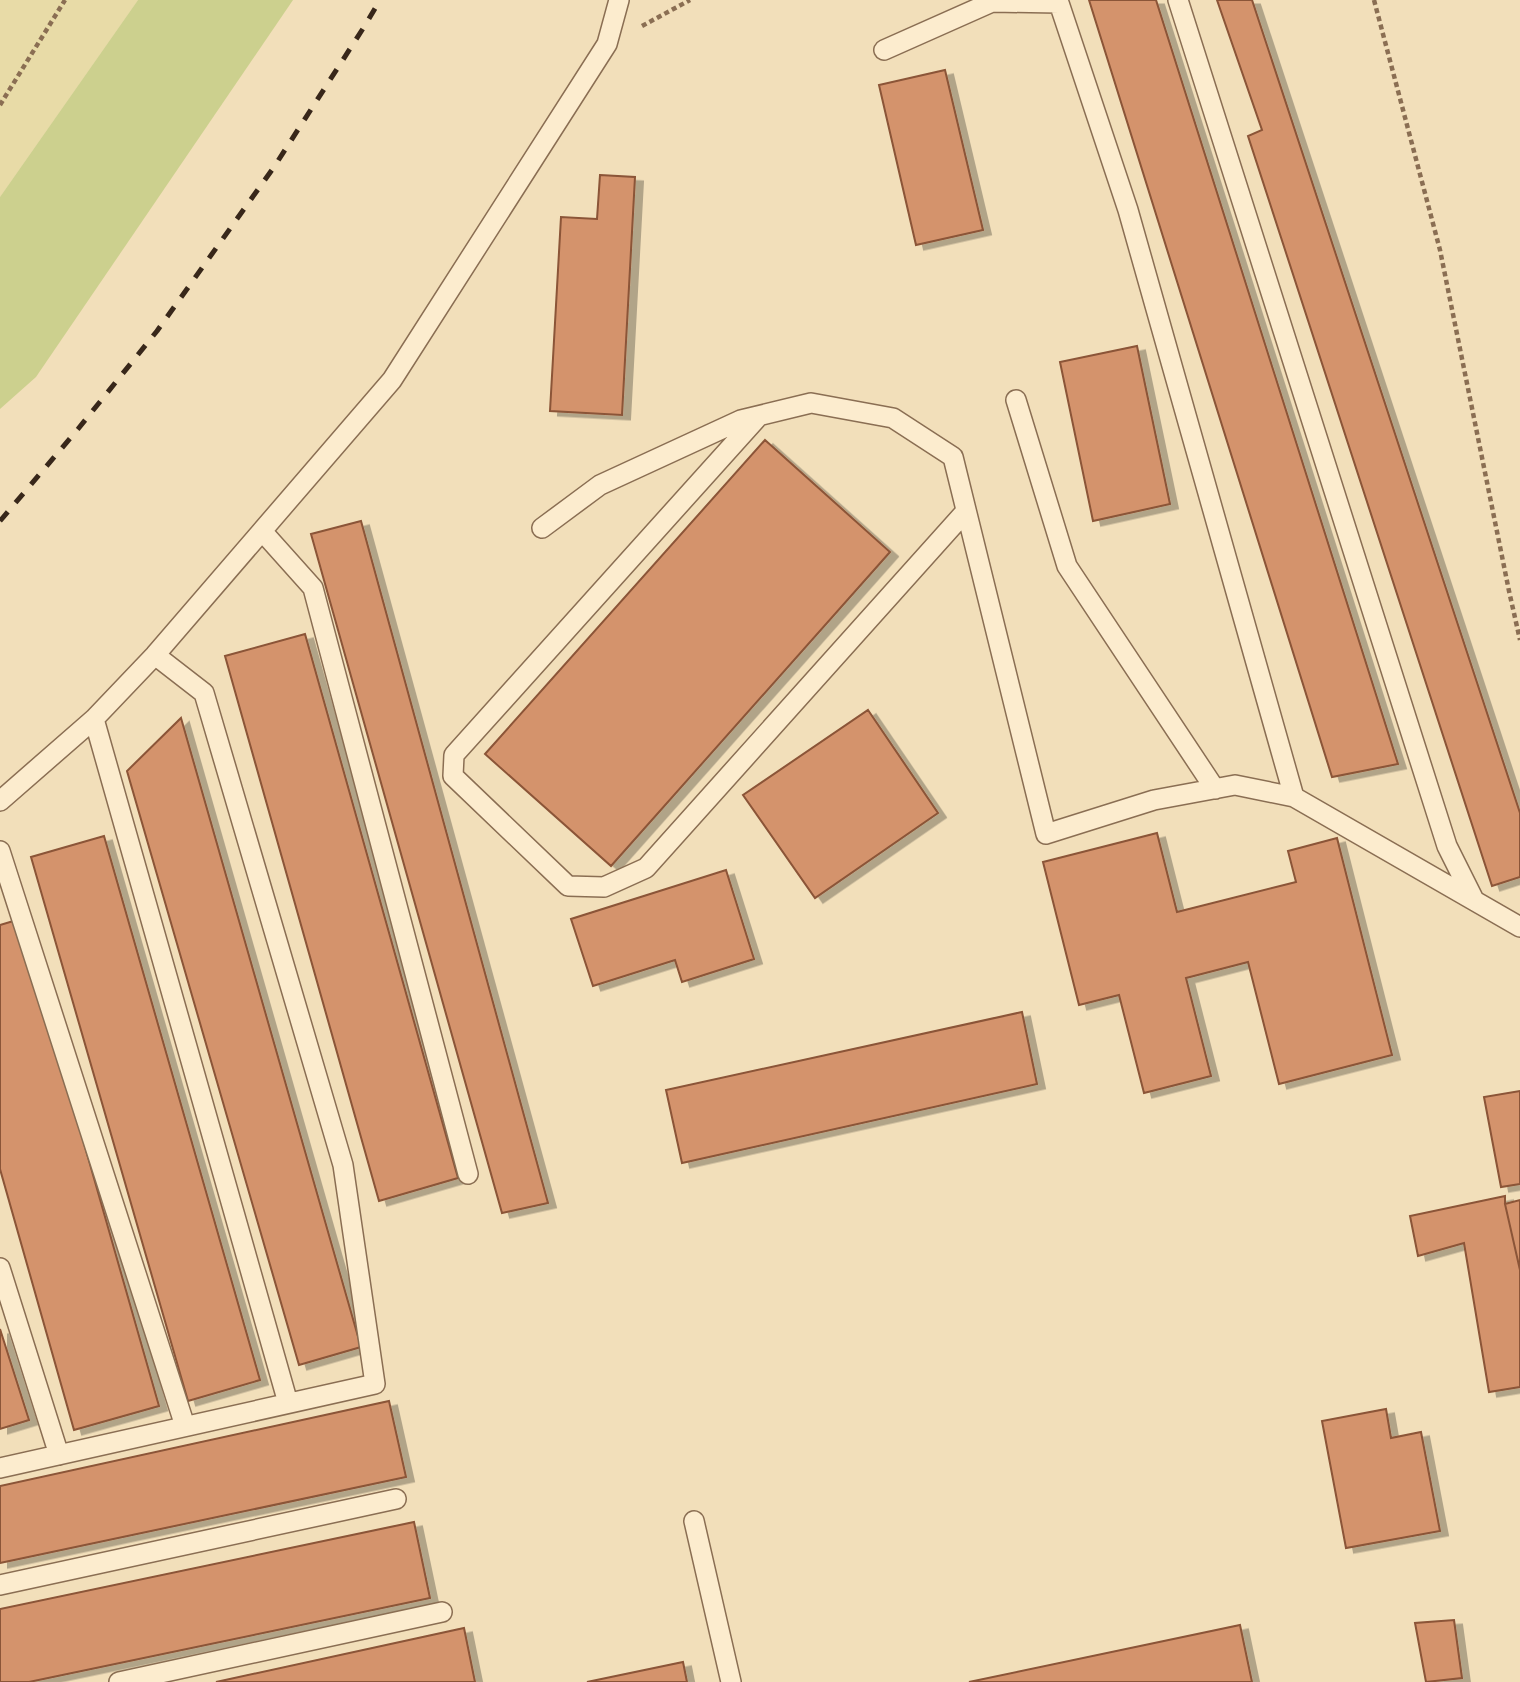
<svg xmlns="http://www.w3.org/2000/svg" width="1520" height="1682" viewBox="0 0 1520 1682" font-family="'Roboto Serif',serif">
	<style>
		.farmland { fill: #e8dba7 }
		.green { fill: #ccd08e }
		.building { fill: #d4936c; stroke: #8b5437; stroke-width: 2; filter: url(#shadow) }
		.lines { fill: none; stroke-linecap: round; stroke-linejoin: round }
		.service-casing { stroke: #8a6e53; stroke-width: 22 }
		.path { stroke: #8a6e53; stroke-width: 4.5; stroke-dasharray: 5 3.5; stroke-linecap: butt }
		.service { stroke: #fcecce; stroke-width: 19 }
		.rail { stroke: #38271a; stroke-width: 5; stroke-dasharray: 12 12; stroke-linecap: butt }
	</style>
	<defs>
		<filter id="shadow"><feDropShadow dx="8" dy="4.5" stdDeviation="0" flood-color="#0004"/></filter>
	</defs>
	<rect width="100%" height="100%" fill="#f2dfba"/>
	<path class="farmland" d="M 0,0 L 138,0 L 0,197 Z"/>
	<path class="green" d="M 138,0 L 293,0 L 36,377 L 0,409 L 0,197 Z"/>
	<path class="building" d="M 1089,0 L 1156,0 L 1398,764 L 1332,777 Z
		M 1217,0 L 1252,0 L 1520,813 L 1520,877 L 1492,886 L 1248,136 L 1262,130 Z
		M 945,70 L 983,230 L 916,245 L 879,85 Z
		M 600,175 L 635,177 L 622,415 L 550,411 L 561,217 L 597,219 Z
		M 1137,346 L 1170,504 L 1093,521 L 1060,362 Z
		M 765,440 L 890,552 L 611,866 L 485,754 Z
		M 361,521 L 548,1203 L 502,1213 L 311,534 Z
		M 305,634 L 458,1178 L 379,1201 L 225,656 Z
		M 868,710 L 938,813 L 815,898 L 743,795 Z
		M 181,718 L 361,1347 L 299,1365 L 127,771 Z
		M 1157,833 L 1177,912 L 1296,882 L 1288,851 L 1337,838 L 1392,1055 L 1279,1084 L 1248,962 L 1186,978 L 1211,1076 L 1144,1093 L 1119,995 L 1079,1005 L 1043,862 Z
		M 104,836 L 260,1380 L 188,1401 L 31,857 Z
		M 726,870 L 754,959 L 682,982 L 675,960 L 593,986 L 571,919 Z
		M 20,919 L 159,1406 L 74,1430 L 0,1169 L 0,925 Z
		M 1022,1012 L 1037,1084 L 682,1163 L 666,1090 Z
		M 1520,1091 L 1520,1184 L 1501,1187 L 1484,1097 Z
		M 1505,1196 L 1505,1204 L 1520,1270 L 1520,1387 L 1489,1392 L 1464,1243 L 1418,1256 L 1410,1216 Z
		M 1520,1200 L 1520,1270 L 1505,1204 Z
		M 0,1329 L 29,1420 L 0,1429 Z
		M 389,1401 L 406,1477 L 0,1563 L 0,1486 Z
		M 1386,1409 L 1391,1438 L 1421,1432 L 1440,1531 L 1346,1548 L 1322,1421 Z
		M 414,1522 L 430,1598 L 29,1682 L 0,1682 L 0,1609 Z
		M 1454,1620 L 1462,1678 L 1426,1682 L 1415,1623 Z
		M 1240,1625 L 1252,1682 L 969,1682 Z
		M 464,1628 L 475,1682 L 216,1682 Z
		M 683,1662 L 687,1682 L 587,1682 Z"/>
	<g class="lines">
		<defs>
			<path id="service" d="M 1058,0 L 1128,210 L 1294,797
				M 1178,0 L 1447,846 L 1474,900
				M 884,50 L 992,2 L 1059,3
				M 1016,400 L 1067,566 L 1215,789
				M 758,417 L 454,755 L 453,776 L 568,886 L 604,887 L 646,868 L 966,511
				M 542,528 L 600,485 L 741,420 L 811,403 L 893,418 L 953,457 L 1046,834 L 1154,800 L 1235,785 L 1294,797 L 1520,927
				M 262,531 L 313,588 L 468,1174
				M 94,719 L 288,1403
				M 0,801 L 94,719 L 155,655 L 392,380 L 607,44 L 619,0
				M 0,851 L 185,1426
				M 0,1268 L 59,1455
				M 0,1468 L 375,1384 L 343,1165 L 204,693 L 155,655
				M 694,1521 L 731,1682
				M 0,1585 L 396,1499
				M 119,1682 L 442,1612"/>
		</defs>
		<use href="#service" class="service-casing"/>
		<path class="path" d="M 1374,0 L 1440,250 L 1509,591 L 1520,640
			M 642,26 L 690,0
			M 0,105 L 65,0"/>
		<use href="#service" class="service"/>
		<path class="rail" d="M 0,521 L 78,429 L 157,331 L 274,167 L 364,27 L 380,0"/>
	</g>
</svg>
